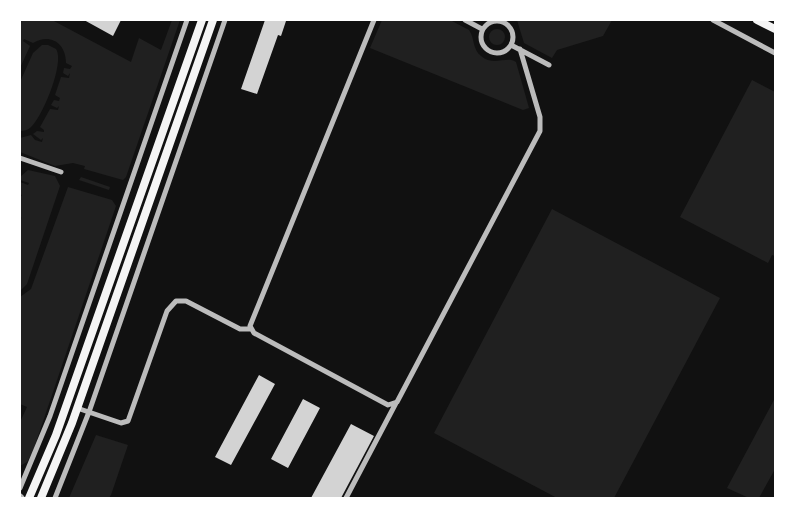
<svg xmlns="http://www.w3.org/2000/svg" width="795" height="518" viewBox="0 0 795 518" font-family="Manrope,sans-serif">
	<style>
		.green { fill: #202020 }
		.building { fill: #d3d3d3 }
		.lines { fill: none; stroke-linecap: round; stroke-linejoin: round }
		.minor { stroke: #bcbcbc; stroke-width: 5 }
		.tertiary { stroke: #bcbcbc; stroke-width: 7 }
		.secondary { stroke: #f5f5f5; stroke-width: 8 }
	</style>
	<rect width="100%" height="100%" fill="#111"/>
	<path class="green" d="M 20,20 L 52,20 L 131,62 L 139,38 L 161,50 L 172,20 L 180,20 L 126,177 L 123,180 L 84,169 L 85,166 L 73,163 L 55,166 L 20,152 L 20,138 L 31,135 L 35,140 L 42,142 L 43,138 L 41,140 L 33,134 L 37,131 L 44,132 L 44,130 L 40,127 L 50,109 L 58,110 L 59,106 L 57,108 L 51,105 L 54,100 L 59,101 L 60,98 L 55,95 L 61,77 L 69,78 L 70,73 L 68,76 L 63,73 L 64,68 L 70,69 L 72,66 L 66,63 C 66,43 50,33 33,43 L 24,39 L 23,41 L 30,46 L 20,68 Z
		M 382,20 L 450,20 L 469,30 C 475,38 472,49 481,56 C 494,67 507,55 516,62 L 529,108 L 523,110 L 370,48 Z
		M 517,20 L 612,20 L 603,36 L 557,50 L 552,58 L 524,43 Z
		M489 37a8 8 0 1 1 16 0a8 8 0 1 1-16 0Z
		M 42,45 L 48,45 L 56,49 C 65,62 43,116 31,127 C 28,130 24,131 20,131 L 20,82 L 33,53 Z
		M 752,80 L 775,92 L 775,256 L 772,255 L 768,263 L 680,217 Z
		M 28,170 L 55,176 L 60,186 L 27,284 L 20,291 L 20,219 L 22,218 L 20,217 L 20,198 L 22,195 L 20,194 L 20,182 L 28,185 L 29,183 L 20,180 L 20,177 Z
		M 81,177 L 110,187 L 109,190 L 79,180 Z
		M 68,187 L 112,200 L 116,206 L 32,454 L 27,462 L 20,466 L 20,422 L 27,407 L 20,404 L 20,297 L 31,289 Z
		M 552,209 L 720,298 L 614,498 L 557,498 L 434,433 Z
		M 775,398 L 775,469 L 759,498 L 749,498 L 727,488 Z
		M 96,435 L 128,445 L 111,495 L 109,498 L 69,498 Z"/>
	<path class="building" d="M 84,20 L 121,20 L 113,36 Z
		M 265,20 L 286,21 L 281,36 L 278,35 L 257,94 L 241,89 Z
		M 259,375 L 275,384 L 231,465 L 215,457 Z
		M 303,399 L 320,408 L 288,468 L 271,459 Z
		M 351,424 L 374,436 L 341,498 L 311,498 Z"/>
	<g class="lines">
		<path class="minor" d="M 374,20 L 250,326 L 254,333 L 388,405 L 397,402 L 540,131 L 540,117 L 520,49
			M 465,20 L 482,29
			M 713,20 L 775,53
			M481 37a16 16 0 1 1 32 0a16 16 0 1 1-32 0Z
			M 511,45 L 549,65
			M 20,158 L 61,172
			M 77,408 L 121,423 L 128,421 L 167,311 L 176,301 L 186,301 L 240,329 L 251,329
			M 20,488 L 50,416 L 187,20
			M 55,498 L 89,412 L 225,20
			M 346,498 L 396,403"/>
		<path class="tertiary" d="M 20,497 L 21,498"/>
		<path class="secondary" d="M 757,20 L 775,29
			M 29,498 L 56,435 L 202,20
			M 41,498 L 72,423 L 213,20"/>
	</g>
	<rect width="795" height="518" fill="none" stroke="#ffffff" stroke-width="42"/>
</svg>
